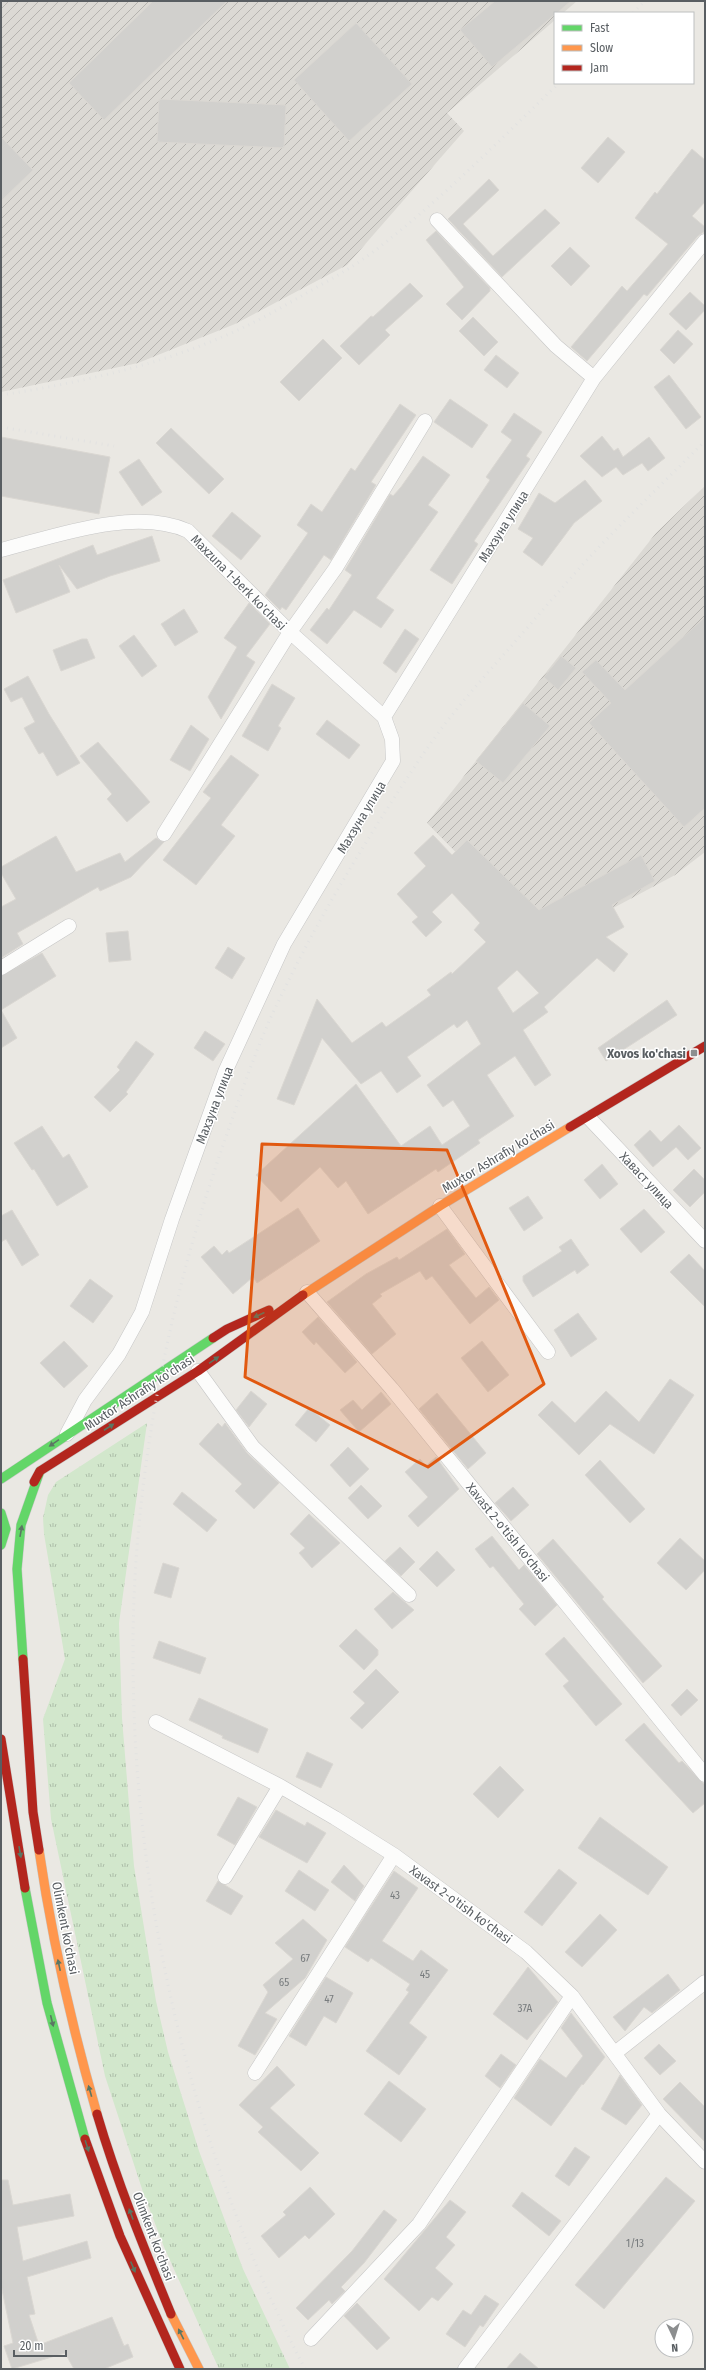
<svg xmlns="http://www.w3.org/2000/svg" width="706" height="2370" viewBox="0 0 706 2370" font-family="'Fira Sans Condensed',sans-serif">
	<style>
		.industrial { fill: url(#industrial-furrows) }
		.grass { fill: url(#grass-tufts) }
		.building { fill: #d1d0cd; stroke: #dad7d2; fill-rule: evenodd }
		.lines { fill: none; stroke-linecap: round; stroke-linejoin: round }
		.street-casing { stroke: #c6c6c6; stroke-width: 15 }
		.fast-casing { stroke: #c7c7c7; stroke-width: 10 }
		.slow-casing { stroke: #c7c7c7; stroke-width: 10 }
		.jam-casing { stroke: #c7c7c7; stroke-width: 10 }
		.street { stroke: #fcfcfb; stroke-width: 14 }
		.fast { stroke: #63d668; stroke-width: 9 }
		.slow { stroke: #ff974d; stroke-width: 9 }
		.jam { stroke: #b3261e; stroke-width: 9 }
		.rail { stroke: #e2e2e1; stroke-width: 3; stroke-dasharray: 1 5; stroke-linecap: butt }
		.oneway { fill: #5b7663 }
		.marked { fill: #e15910; fill-opacity: 0.2; stroke: #e15910; stroke-width: 3; stroke-linejoin: round }
		.poi-dot { fill: #8c8e8f; stroke: #fff; stroke-width: 1.5 }
		.labels { text-anchor: middle; stroke-width: 3; stroke-linejoin: round; paint-order: stroke }
		.number-label { font-size: 11px; fill: #787c7e }
		.street-label { font-size: 13px; fill: #595e62; stroke: #fff }
		.poi-label { font-size: 13px; font-weight: bold; fill: #595e62; stroke: #fff; text-anchor: end }
	</style>
	<defs>
		<pattern id="industrial-furrows" width="10" height="10" patternUnits="userSpaceOnUse"><rect width="10" height="10" fill="#dbd9d4"/><path d="M-1 1l2-2M0 10L10 0M9 11l2-2" fill="none" stroke="#b5b3af"/></pattern>
		<pattern id="grass-tufts" width="24" height="20" patternUnits="userSpaceOnUse"><rect width="24" height="20" fill="#d2e7cc"/><path d="M3 7l-1-3M5 7V3M7 7l1-3M15 17l-1-3M17 17v-4M19 17l1-3" fill="none" stroke="#adbea9"/></pattern>
	</defs>
	<rect width="100%" height="100%" fill="#eae8e3"/>
	<path class="industrial" d="M 1,1 L 577,1 L 563,13 L 555,13 L 555,20 L 447,113 L 464,131 L 347,265 L 235,324 L 138,363 L 1,392 Z
		M 705,486 L 705,852 L 675,875 L 546,944 L 427,823 L 656,533 Z"/>
	<path class="grass" d="M 147,1423 L 119,1623 L 122,1718 L 134,1866 L 156,2001 L 168,2052 L 199,2151 L 243,2269 L 290,2369 L 219,2369 L 164,2247 L 143,2192 L 105,2076 L 51,1819 L 43,1719 L 65,1659 L 44,1534 L 43,1518 L 48,1495 L 56,1482 Z"/>
	<path class="building" d="M 153,1 L 227,1 L 104,120 L 69,83 Z
		M 495,1 L 571,1 L 492,67 L 460,30 Z
		M 356,23 L 412,84 L 349,141 L 294,80 Z
		M 159,99 L 286,105 L 284,148 L 157,142 Z
		M 1,137 L 33,170 L 1,201 Z
		M 608,137 L 625,152 L 598,183 L 581,168 Z
		M 692,149 L 705,160 L 705,202 L 692,216 L 705,227 L 705,231 L 698,236 L 647,296 L 644,294 L 587,361 L 571,347 L 622,286 L 627,291 L 668,244 L 635,218 L 655,192 L 657,194 Z
		M 489,179 L 499,190 L 463,224 L 493,256 L 545,209 L 560,223 L 502,277 L 448,219 Z
		M 436,231 L 490,288 L 490,291 L 462,320 L 446,304 L 464,287 L 426,240 Z
		M 570,247 L 590,266 L 571,286 L 551,266 Z
		M 410,283 L 423,296 L 385,330 L 390,335 L 359,365 L 340,346 L 371,316 L 373,317 Z
		M 690,292 L 705,306 L 705,310 L 686,330 L 669,314 Z
		M 473,317 L 498,342 L 484,356 L 459,331 Z
		M 678,330 L 693,344 L 674,364 L 660,350 Z
		M 323,339 L 342,358 L 299,401 L 280,382 Z
		M 496,355 L 519,373 L 507,388 L 484,370 Z
		M 669,375 L 701,417 L 686,429 L 654,387 Z
		M 450,399 L 488,425 L 472,448 L 434,422 Z
		M 400,404 L 416,415 L 371,482 L 376,485 L 331,560 L 324,555 L 286,610 L 282,607 L 280,610 L 265,595 L 308,533 L 297,525 L 311,504 L 322,512 L 351,468 L 355,471 Z
		M 514,413 L 542,432 L 526,456 L 530,459 L 474,541 L 478,544 L 452,584 L 430,570 L 490,480 L 486,477 L 512,440 L 501,432 Z
		M 171,428 L 224,479 L 209,494 L 156,443 Z
		M 602,436 L 614,451 L 618,448 L 623,457 L 649,437 L 665,458 L 648,471 L 642,463 L 623,475 L 616,467 L 602,477 L 580,456 Z
		M 1,437 L 110,457 L 99,514 L 1,496 Z
		M 423,456 L 450,475 L 428,505 L 438,512 L 376,598 L 394,610 L 381,628 L 354,610 L 327,644 L 310,630 L 327,608 L 329,610 L 352,575 L 345,570 L 390,494 L 393,496 L 401,487 Z
		M 139,459 L 162,492 L 142,506 L 119,472 Z
		M 585,480 L 602,501 L 574,523 L 542,566 L 523,552 L 533,538 L 518,529 L 539,493 L 555,503 Z
		M 232,512 L 261,536 L 241,560 L 212,536 Z
		M 152,536 L 160,561 L 110,576 L 77,589 L 59,565 L 70,592 L 16,613 L 3,580 L 93,545 L 97,555 Z
		M 249,603 L 270,624 L 246,656 L 255,662 L 221,719 L 208,697 L 237,647 L 224,638 Z
		M 184,609 L 198,632 L 175,646 L 161,624 Z
		M 705,617 L 705,808 L 684,827 L 589,723 L 611,703 L 582,672 L 596,660 L 625,690 Z
		M 405,629 L 419,639 L 396,673 L 383,663 Z
		M 134,635 L 157,666 L 142,677 L 119,646 Z
		M 82,639 L 87,639 L 95,658 L 61,671 L 53,650 Z
		M 561,656 L 576,668 L 558,690 L 544,677 Z
		M 28,676 L 49,714 L 80,763 L 57,776 L 43,752 L 39,754 L 24,728 L 35,722 L 22,697 L 11,702 L 4,689 Z
		M 272,684 L 295,698 L 278,726 L 281,728 L 268,751 L 242,736 Z
		M 523,703 L 550,726 L 503,783 L 476,761 Z
		M 327,720 L 360,745 L 349,759 L 316,734 Z
		M 191,725 L 209,739 L 190,771 L 170,760 Z
		M 98,742 L 150,802 L 127,822 L 107,799 L 112,794 L 80,756 Z
		M 231,755 L 259,775 L 221,825 L 235,836 L 196,885 L 163,860 L 211,798 L 203,792 Z
		M 433,835 L 452,855 L 467,840 L 539,910 L 641,855 L 655,881 L 612,905 L 624,927 L 606,937 L 628,954 L 614,972 L 597,958 L 544,1007 L 548,1012 L 523,1030 L 551,1075 L 535,1086 L 515,1056 L 487,1075 L 514,1116 L 478,1140 L 480,1143 L 438,1172 L 436,1169 L 368,1214 L 346,1181 L 338,1188 L 320,1167 L 281,1202 L 256,1175 L 356,1084 L 401,1146 L 430,1126 L 442,1145 L 470,1126 L 453,1100 L 443,1107 L 427,1085 L 481,1044 L 467,1020 L 457,1028 L 454,1024 L 407,1057 L 421,1076 L 397,1093 L 381,1071 L 361,1084 L 322,1038 L 294,1105 L 277,1099 L 317,999 L 352,1043 L 382,1022 L 386,1027 L 431,995 L 427,990 L 451,972 L 452,974 L 486,942 L 474,930 L 480,923 L 452,893 L 432,912 L 442,922 L 426,937 L 412,922 L 418,917 L 397,894 L 426,866 L 414,853 ZM 517,970 L 539,993 L 513,1013 L 497,988 Z
		M 56,836 L 76,872 L 120,853 L 125,862 L 156,838 L 164,842 L 131,877 L 100,891 L 98,887 L 17,933 L 23,944 L 1,958 L 1,907 L 16,899 L 1,873 L 1,867 Z
		M 128,931 L 131,960 L 109,962 L 106,933 Z
		M 228,947 L 245,958 L 232,979 L 215,968 Z
		M 42,953 L 56,976 L 1,1010 L 17,1038 L 1,1048 L 1,976 Z
		M 667,1000 L 677,1015 L 606,1061 L 598,1048 Z
		M 205,1031 L 225,1044 L 213,1061 L 194,1048 Z
		M 136,1041 L 154,1054 L 126,1092 L 128,1094 L 110,1112 L 94,1097 L 120,1070 L 117,1067 Z
		M 679,1125 L 701,1148 L 688,1160 L 676,1147 L 653,1167 L 634,1145 L 650,1130 L 661,1142 Z
		M 42,1126 L 63,1158 L 69,1154 L 88,1187 L 57,1206 L 34,1169 L 32,1170 L 14,1143 Z
		M 602,1164 L 618,1184 L 600,1199 L 584,1180 Z
		M 694,1169 L 705,1180 L 705,1192 L 690,1207 L 673,1190 Z
		M 528,1196 L 543,1218 L 524,1231 L 509,1208 Z
		M 298,1208 L 320,1241 L 257,1283 L 253,1277 L 233,1294 L 201,1257 L 214,1246 L 222,1255 L 227,1250 L 229,1253 Z
		M 644,1209 L 665,1232 L 641,1253 L 620,1229 Z
		M 12,1210 L 39,1255 L 22,1266 L 6,1239 L 1,1242 L 1,1216 Z
		M 447,1229 L 465,1254 L 449,1265 L 476,1298 L 489,1287 L 499,1300 L 470,1324 L 432,1276 L 426,1280 L 420,1271 L 380,1294 L 382,1296 L 372,1304 L 396,1334 L 372,1354 L 327,1302 L 366,1274 L 397,1257 L 399,1260 Z
		M 571,1239 L 589,1265 L 577,1274 L 575,1270 L 533,1297 L 523,1281 L 523,1276 L 562,1251 L 559,1247 Z
		M 689,1254 L 705,1271 L 705,1307 L 670,1272 Z
		M 90,1279 L 113,1296 L 93,1323 L 70,1306 Z
		M 578,1313 L 597,1339 L 571,1357 L 554,1330 Z
		M 318,1317 L 357,1362 L 345,1373 L 316,1342 L 314,1345 L 302,1332 Z
		M 64,1341 L 88,1366 L 64,1388 L 40,1363 Z
		M 482,1341 L 509,1375 L 488,1392 L 461,1358 Z
		M 670,1379 L 694,1395 L 654,1454 L 610,1424 L 579,1455 L 538,1415 L 552,1401 L 575,1423 L 606,1391 L 639,1422 Z
		M 251,1391 L 267,1404 L 249,1427 L 236,1410 Z
		M 381,1392 L 391,1404 L 359,1432 L 340,1410 L 353,1400 L 362,1410 Z
		M 437,1393 L 486,1453 L 468,1469 L 419,1409 Z
		M 309,1408 L 330,1425 L 316,1442 L 295,1425 Z
		M 218,1423 L 222,1427 L 225,1423 L 247,1453 L 279,1483 L 254,1509 L 235,1491 L 242,1484 L 199,1444 Z
		M 348,1447 L 369,1469 L 350,1487 L 330,1465 Z
		M 436,1457 L 459,1489 L 418,1527 L 408,1516 L 428,1497 L 405,1472 L 420,1459 L 426,1466 Z
		M 600,1460 L 645,1509 L 630,1523 L 585,1475 Z
		M 361,1485 L 382,1506 L 368,1519 L 348,1498 Z
		M 513,1487 L 529,1505 L 511,1521 L 495,1503 Z
		M 182,1492 L 217,1520 L 207,1532 L 173,1504 Z
		M 309,1514 L 340,1543 L 312,1568 L 299,1553 L 305,1548 L 290,1534 Z
		M 492,1536 L 519,1570 L 524,1565 L 557,1605 L 535,1626 L 519,1609 L 524,1604 L 493,1566 L 490,1568 L 475,1549 Z
		M 680,1538 L 705,1561 L 705,1570 L 686,1590 L 657,1563 Z
		M 553,1539 L 604,1597 L 602,1599 L 662,1666 L 643,1683 L 537,1554 Z
		M 400,1547 L 415,1562 L 401,1576 L 385,1561 Z
		M 437,1551 L 455,1570 L 437,1587 L 419,1569 Z
		M 163,1563 L 179,1568 L 171,1598 L 154,1593 Z
		M 393,1592 L 414,1610 L 392,1629 L 374,1609 Z
		M 356,1629 L 378,1650 L 378,1655 L 364,1670 L 339,1646 Z
		M 564,1637 L 622,1704 L 596,1726 L 563,1686 L 569,1681 L 545,1654 Z
		M 159,1641 L 206,1658 L 200,1674 L 153,1658 Z
		M 376,1669 L 399,1692 L 362,1729 L 350,1718 L 365,1703 L 353,1692 Z
		M 687,1689 L 698,1700 L 681,1716 L 671,1705 Z
		M 199,1698 L 268,1729 L 258,1753 L 222,1738 L 223,1736 L 189,1720 Z
		M 644,1723 L 679,1763 L 682,1761 L 705,1785 L 705,1803 L 693,1813 L 625,1740 Z
		M 307,1752 L 333,1764 L 321,1788 L 296,1777 Z
		M 500,1766 L 524,1790 L 498,1818 L 473,1794 Z
		M 238,1797 L 257,1807 L 235,1845 L 217,1835 Z
		M 276,1810 L 305,1826 L 307,1822 L 326,1833 L 307,1863 L 259,1837 Z
		M 600,1817 L 668,1867 L 648,1895 L 578,1848 Z
		M 344,1865 L 364,1886 L 355,1901 L 331,1882 Z
		M 559,1869 L 577,1883 L 542,1926 L 524,1912 Z
		M 299,1870 L 329,1890 L 315,1911 L 285,1891 Z
		M 394,1871 L 418,1888 L 382,1941 L 413,1961 L 421,1950 L 448,1970 L 409,2023 L 427,2037 L 399,2075 L 366,2051 L 409,1992 L 406,1990 L 410,1984 L 371,1958 L 368,1962 L 345,1947 Z
		M 218,1881 L 243,1896 L 231,1915 L 206,1901 Z
		M 600,1914 L 617,1930 L 582,1967 L 565,1952 Z
		M 303,1919 L 327,1940 L 305,1978 L 265,2013 L 277,2019 L 255,2055 L 238,2046 L 268,1992 L 263,1985 L 293,1959 L 275,1943 Z
		M 528,1967 L 558,2002 L 527,2040 L 493,2014 Z
		M 668,1974 L 680,1990 L 652,2013 L 644,2007 L 625,2031 L 613,2017 Z
		M 326,1977 L 353,1993 L 336,2023 L 324,2016 L 306,2046 L 289,2036 Z
		M 571,2013 L 605,2057 L 583,2085 L 582,2084 L 551,2126 L 514,2098 L 540,2059 L 566,2078 L 583,2056 L 561,2028 Z
		M 659,2044 L 676,2061 L 660,2075 L 644,2058 Z
		M 501,2054 L 516,2065 L 500,2088 L 485,2076 Z
		M 277,2066 L 295,2085 L 270,2108 L 319,2153 L 301,2171 L 258,2132 L 263,2127 L 239,2105 Z
		M 620,2075 L 642,2105 L 626,2125 L 601,2109 Z
		M 389,2081 L 426,2109 L 401,2142 L 364,2114 Z
		M 680,2082 L 705,2107 L 705,2142 L 663,2099 Z
		M 575,2147 L 590,2157 L 569,2186 L 555,2176 Z
		M 666,2177 L 695,2201 L 604,2309 L 575,2285 Z
		M 1,2180 L 8,2180 L 13,2205 L 70,2194 L 74,2216 L 17,2227 L 23,2261 L 87,2241 L 91,2258 L 27,2277 L 35,2314 L 29,2315 L 39,2345 L 112,2317 L 124,2346 L 128,2344 L 133,2357 L 104,2369 L 74,2369 L 65,2353 L 12,2369 L 4,2346 L 13,2343 L 1,2285 Z
		M 310,2187 L 335,2214 L 309,2239 L 305,2235 L 279,2258 L 261,2236 L 286,2215 L 283,2212 Z
		M 522,2192 L 561,2221 L 549,2236 L 512,2206 Z
		M 450,2200 L 466,2212 L 446,2237 L 455,2245 L 435,2268 L 453,2284 L 438,2301 L 432,2297 L 419,2311 L 384,2279 Z
		M 384,2210 L 397,2220 L 364,2263 L 341,2287 L 345,2291 L 332,2304 L 329,2300 L 308,2320 L 296,2308 L 352,2251 Z
		M 485,2295 L 499,2304 L 483,2327 L 480,2325 L 465,2347 L 446,2334 L 463,2310 L 471,2315 Z
		M 357,2303 L 390,2338 L 377,2350 L 344,2316 Z
		M 520,2353 L 539,2369 L 506,2369 Z"/>
	<g class="lines">
		<defs>
			<path id="street" d="M 437,220 L 556,346 L 594,378
				M 1,550 C 56,536 134,507 188,531 L 290,632 L 384,717
				M 164,834 L 290,632 L 335,569 L 425,421
				M 1,968 L 69,926
				M 589,1118 L 705,1241
				M 440,1206 L 548,1352
				M 307,1292 L 392,1389 L 705,1775
				M 198,1371 L 253,1447 L 409,1595
				M 67,1434 L 85,1400 L 119,1354 L 142,1312 L 172,1219 L 225,1072 L 284,944 L 393,761 L 392,739 L 384,717 L 594,378 L 705,241
				M 156,1722 L 280,1786 L 335,1818 L 394,1855 L 526,1952 L 572,1996 L 659,2114 L 705,2162
				M 225,1877 L 280,1786
				M 615,2053 L 705,1982
				M 255,2073 L 394,1855
				M 311,2339 L 419,2224 L 572,1996
				M 465,2369 L 659,2114"/>
			<path id="fast" d="M 1,1479 L 213,1338
				M 1,1513 L 6,1529 L 1,1545
				M 23,1659 L 17,1569 L 21,1525 L 40,1471
				M 25,1888 L 47,2003 L 85,2139"/>
			<path id="slow" d="M 303,1295 L 440,1206 L 570,1127
				M 39,1850 C 52,1940 72,2027 97,2114
				M 171,2314 L 199,2369"/>
			<path id="jam" d="M 570,1127 L 705,1046
				M 213,1338 L 227,1329 L 269,1310
				M 34,1482 L 40,1471 L 198,1371 L 303,1295
				M 23,1659 L 33,1812 L 39,1850
				M 1,1739 L 25,1888
				M 97,2114 C 117,2182 144,2248 171,2314
				M 85,2139 L 120,2236 L 180,2369"/>
		</defs>
		<use href="#street" class="street-casing"/>
		<use href="#fast" class="fast-casing"/>
		<use href="#slow" class="slow-casing"/>
		<use href="#jam" class="jam-casing"/>
		<use href="#street" class="street"/>
		<use href="#fast" class="fast"/>
		<use href="#slow" class="slow"/>
		<use href="#jam" class="jam"/>
		<path class="rail" d="M 633,13 L 645,1
			M 1,395 C 78,383 157,366 229,334 C 257,322 284,306 310,291 C 335,277 360,263 382,245 C 445,196 502,138 559,83
			M 1,427 L 114,446
			M 305,2369 C 191,2149 132,1897 133,1649 C 133,1485 166,1313 219,1157 C 235,1111 251,1062 271,1017 C 314,924 369,834 426,750 C 452,712 484,677 514,643 C 542,611 570,578 599,547 C 634,511 670,476 705,441"/>
	</g>
	<defs><path id="oneway-solid" d="M-6-.8H1V-3.2L6.5 0L1 3.2V.8H-6Z"/></defs>
	<g class="oneway">
		<use href="#oneway-solid" transform="translate(259 1315) rotate(155)"/>
		<use href="#oneway-solid" transform="translate(214 1360) rotate(-34)"/>
		<use href="#oneway-solid" transform="translate(109 1427) rotate(-33)"/>
		<use href="#oneway-solid" transform="translate(54 1443) rotate(146)"/>
		<use href="#oneway-solid" transform="translate(21 1531) rotate(-80)"/>
		<use href="#oneway-solid" transform="translate(20 1852) rotate(80)"/>
		<use href="#oneway-solid" transform="translate(59 1965) rotate(-102)"/>
		<use href="#oneway-solid" transform="translate(52 2021) rotate(76)"/>
		<use href="#oneway-solid" transform="translate(90 2091) rotate(-106)"/>
		<use href="#oneway-solid" transform="translate(87 2146) rotate(72)"/>
		<use href="#oneway-solid" transform="translate(131 2214) rotate(-110)"/>
		<use href="#oneway-solid" transform="translate(133 2267) rotate(67)"/>
		<use href="#oneway-solid" transform="translate(181 2334) rotate(-117)"/>
	</g>
	<path class="marked" d="M 262,1144 L 447,1150 L 544,1384 L 428,1467 L 245,1377 Z"/>
	<rect class="poi-dot" x="690" y="1049" width="8" height="8" rx="2"/>
	<g class="labels">
		<g class="number-label">
			<text x="395" y="1899">43</text>
			<text x="305" y="1962">67</text>
			<text x="425" y="1978">45</text>
			<text x="284" y="1986">65</text>
			<text x="329" y="2003">47</text>
			<text x="525" y="2012">37А</text>
			<text x="635" y="2247">1/13</text>
		</g>
		<g class="street-label">
			<text transform="translate(503 526) rotate(-58)" y="5">Махзуна улица</text>
			<text transform="translate(239 582) rotate(45)" y="5">Maxzuna 1-berk ko'chasi</text>
			<text transform="translate(361 817) rotate(-59)" y="5">Махзуна улица</text>
			<text transform="translate(214 1105) rotate(-69)" y="5">Махзуна улица</text>
			<text transform="translate(498 1156) rotate(-31)" y="5">Muxtor Ashrafiy ko'chasi</text>
			<text transform="translate(647 1180) rotate(47)" y="5">Хаваст улица</text>
			<text transform="translate(139 1392) rotate(-33)" y="5">Muxtor Ashrafiy ko'chasi</text>
			<text transform="translate(508 1532) rotate(51)" y="5">Xavast 2-o'tish ko'chasi</text>
			<text transform="translate(461 1904) rotate(36)" y="5">Xavast 2-o'tish ko'chasi</text>
			<text transform="translate(66 1928) rotate(79)" y="5">Olimkent ko'chasi</text>
			<text transform="translate(154 2236) rotate(69)" y="5">Olimkent ko'chasi</text>
		</g>
		<g class="poi-label">
			<text x="686" y="1058">Xovos ko'chasi</text>
		</g>
	</g>
	<rect width="706" height="2370" fill="none" stroke="#595e62" stroke-width="4"/>
	<rect x="554" y="12" width="140" height="72" fill="#ffffff" stroke="#bdbfc0"/>
	<rect x="562" y="25" width="20" height="6" fill="#63d668" stroke="#bdbfc0"/>
	<text x="590" y="32" font-size="12" fill="#595e62">Fast</text>
	<rect x="562" y="45" width="20" height="6" fill="#ff974d" stroke="#bdbfc0"/>
	<text x="590" y="52" font-size="12" fill="#595e62">Slow</text>
	<rect x="562" y="65" width="20" height="6" fill="#b3261e" stroke="#bdbfc0"/>
	<text x="590" y="72" font-size="12" fill="#595e62">Jam</text>
	<g transform="translate(674 2338) rotate(176)"><circle r="19" fill="#ffffff" stroke="#bdbfc0"/>
	<path d="M0-3L7 15L0 10L-7 15Z" fill="#8c8e8f"/>
	<text y="-6" font-size="11" font-weight="bold" text-anchor="middle" fill="#595e62">N</text>
	</g>
	<path d="M14 2350v6h52v-6" fill="none" stroke="#595e62" stroke-width="2"/>
	<text x="20" y="2350" font-size="12" fill="#595e62" stroke="#ffffff" stroke-width="3" paint-order="stroke">20 m</text>
</svg>
